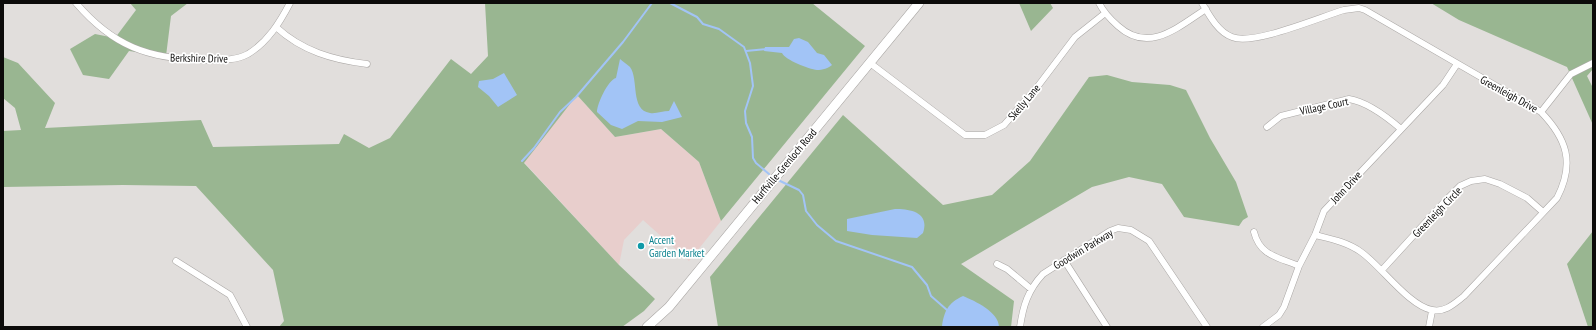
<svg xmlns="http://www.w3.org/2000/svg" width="1596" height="330" viewBox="0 0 1596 330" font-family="'PT Sans Narrow',sans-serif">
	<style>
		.industrial { fill: #e8cecc }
		.green { fill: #99b691 }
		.water { fill: #a2c4f6 }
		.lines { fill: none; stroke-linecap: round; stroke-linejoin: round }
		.stream { stroke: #a2c4f6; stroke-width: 2 }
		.street-casing { stroke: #aaa7a5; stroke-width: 7 }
		.secondary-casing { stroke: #aaa7a5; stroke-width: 10 }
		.street { stroke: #fff; stroke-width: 6 }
		.secondary { stroke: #fff; stroke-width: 9 }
		.culture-dot { fill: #0f9aa8; stroke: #fff; stroke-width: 1.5 }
		.labels { text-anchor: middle; stroke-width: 3.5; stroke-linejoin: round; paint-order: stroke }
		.street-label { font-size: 11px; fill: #0c0b0a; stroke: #fff }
		.culture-label { font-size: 11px; fill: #0d838f; stroke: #fff; text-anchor: start }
	</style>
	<rect width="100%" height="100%" fill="#e1dedc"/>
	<path class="industrial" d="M 577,95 L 615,137 L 661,129 L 699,162 L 721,221 L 689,261 L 643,220 L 624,240 L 619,265 L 524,162 Z"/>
	<path class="green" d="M 130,3 L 188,3 L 171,16 L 166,56 L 129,51 L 109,79 L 83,75 L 70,49 L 95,34 L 115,38 L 136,10 Z
		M 485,3 L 812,3 L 865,46 L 721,221 L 699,162 L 661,129 L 615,137 L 577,95 L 524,163 L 619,265 L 655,299 L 644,311 L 622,327 L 279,327 L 284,321 L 273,270 L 196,186 L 123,185 L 3,187 L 3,131 L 21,130 L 15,108 L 3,98 L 3,57 L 18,63 L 55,103 L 45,128 L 201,120 L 213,147 L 339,144 L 344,134 L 369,148 L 390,138 L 451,59 L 471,74 L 488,56 Z
		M 1019,3 L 1050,3 L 1053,8 L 1031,31 Z
		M 1431,3 L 1593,3 L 1593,69 L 1587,76 L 1593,88 L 1593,125 L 1567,67 L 1459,20 Z
		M 1107,75 L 1132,82 L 1170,85 L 1186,90 L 1210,138 L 1236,182 L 1248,217 L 1243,220 L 1239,226 L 1184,217 L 1162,184 L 1129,177 L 1092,187 L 961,264 L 1014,301 L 1011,327 L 718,327 L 710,277 L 843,115 L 943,205 L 992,195 L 1030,161 L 1089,77 Z
		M 1593,231 L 1593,327 L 1588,327 L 1567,264 Z"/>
	<path class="water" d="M 799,38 L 808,42 L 817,53 L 824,55 L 832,65 C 829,68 822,70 817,70 C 809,69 785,60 782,53 L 764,51 L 765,47 L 789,47 L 794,39 Z
		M 620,59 C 623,62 627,64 630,67 C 639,79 630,110 650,113 C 656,114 663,111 669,111 L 674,101 L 682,117 L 662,122 L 638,121 L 622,129 L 611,125 L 597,112 C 597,104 608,80 616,78 Z
		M 504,73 L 517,95 L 498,107 L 489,96 L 478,87 L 479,81 L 493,79 Z
		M 895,209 C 910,209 930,212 923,233 L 917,238 L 872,235 L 847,231 L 847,219 Z
		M 963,296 C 975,301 999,312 999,327 L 942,327 C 944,311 948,303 963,296 Z"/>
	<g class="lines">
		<path class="stream" d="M 670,3 L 697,17 L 703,24 L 719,29 L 744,47 L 750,63 L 753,86 L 745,111 L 746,123 L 752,137 L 753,158 L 756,163 L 769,174
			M 746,51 L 767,49
			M 522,161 L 534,148 L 560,112 L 576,97 L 623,42 L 652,3
			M 778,180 L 799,190 L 803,195 L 806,211 L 817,225 L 836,241 L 912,267 L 927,285 L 931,296 L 947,310"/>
		<defs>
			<path id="street" d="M 76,3 C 113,46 148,59 204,60 C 218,60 235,61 248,54 C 268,42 280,22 290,3
				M 1099,3 C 1104,13 1110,19 1118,26 C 1149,54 1178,27 1206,9
				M 1202,3 C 1209,15 1218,32 1232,37 C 1253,46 1320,17 1344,10 L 1359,8 L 1365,10 L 1541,112 C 1567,139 1575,163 1557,198 L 1464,296 C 1455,303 1445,313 1432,310 C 1409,306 1381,266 1361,252 C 1347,242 1331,239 1315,235
				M 276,27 C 302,51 333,60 367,64
				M 870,63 L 965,135 L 985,135 L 1004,125 L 1038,86 L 1075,37 L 1104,14
				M 1541,112 L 1571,74 L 1593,63
				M 1267,127 L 1281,116 L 1349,99 C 1368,102 1387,117 1401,129
				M 1254,232 C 1260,256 1278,257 1299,266
				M 1064,260 L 1107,327
				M 176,261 L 230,295 L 247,327
				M 997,264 L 1007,269 L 1031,289
				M 1382,270 L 1445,201 L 1460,186 L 1471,181 L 1485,179 L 1500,184 L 1527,198 L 1543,212
				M 1020,327 C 1023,306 1028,290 1043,274 L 1110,231 L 1118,228 L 1131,230 L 1149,241 L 1207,327
				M 1263,327 L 1279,315 L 1284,307 L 1299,266 L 1315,235 L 1324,211 L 1443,85 L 1457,64
				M 1429,327 L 1432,311"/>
			<path id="secondary" d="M 647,327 L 669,307 L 919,3"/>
		</defs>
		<use href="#street" class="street-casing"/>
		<use href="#secondary" class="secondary-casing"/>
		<use href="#street" class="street"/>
		<use href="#secondary" class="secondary"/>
	</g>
	<circle class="culture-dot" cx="641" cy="246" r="4"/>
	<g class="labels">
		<g class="street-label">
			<text transform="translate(199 58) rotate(1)" y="4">Berkshire Drive</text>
			<text transform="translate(1509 94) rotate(29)" y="4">Greenleigh Drive</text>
			<text transform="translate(1024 102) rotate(-50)" y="4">Skelly Lane</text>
			<text transform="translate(1324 106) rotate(-12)" y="4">Village Court</text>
			<text transform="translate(784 166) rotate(-50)" y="4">Hurffville-Grenloch Road</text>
			<text transform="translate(1346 187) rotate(-47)" y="4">John Drive</text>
			<text transform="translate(1437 212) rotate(-46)" y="4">Greenleigh Circle</text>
			<text transform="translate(1083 249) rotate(-31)" y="4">Goodwin Parkway</text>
		</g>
		<g class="culture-label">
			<text x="649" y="244">Accent<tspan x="649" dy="13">Garden Market</tspan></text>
		</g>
	</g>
	<rect width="1596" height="330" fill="none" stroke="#0c0b0a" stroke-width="8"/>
</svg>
